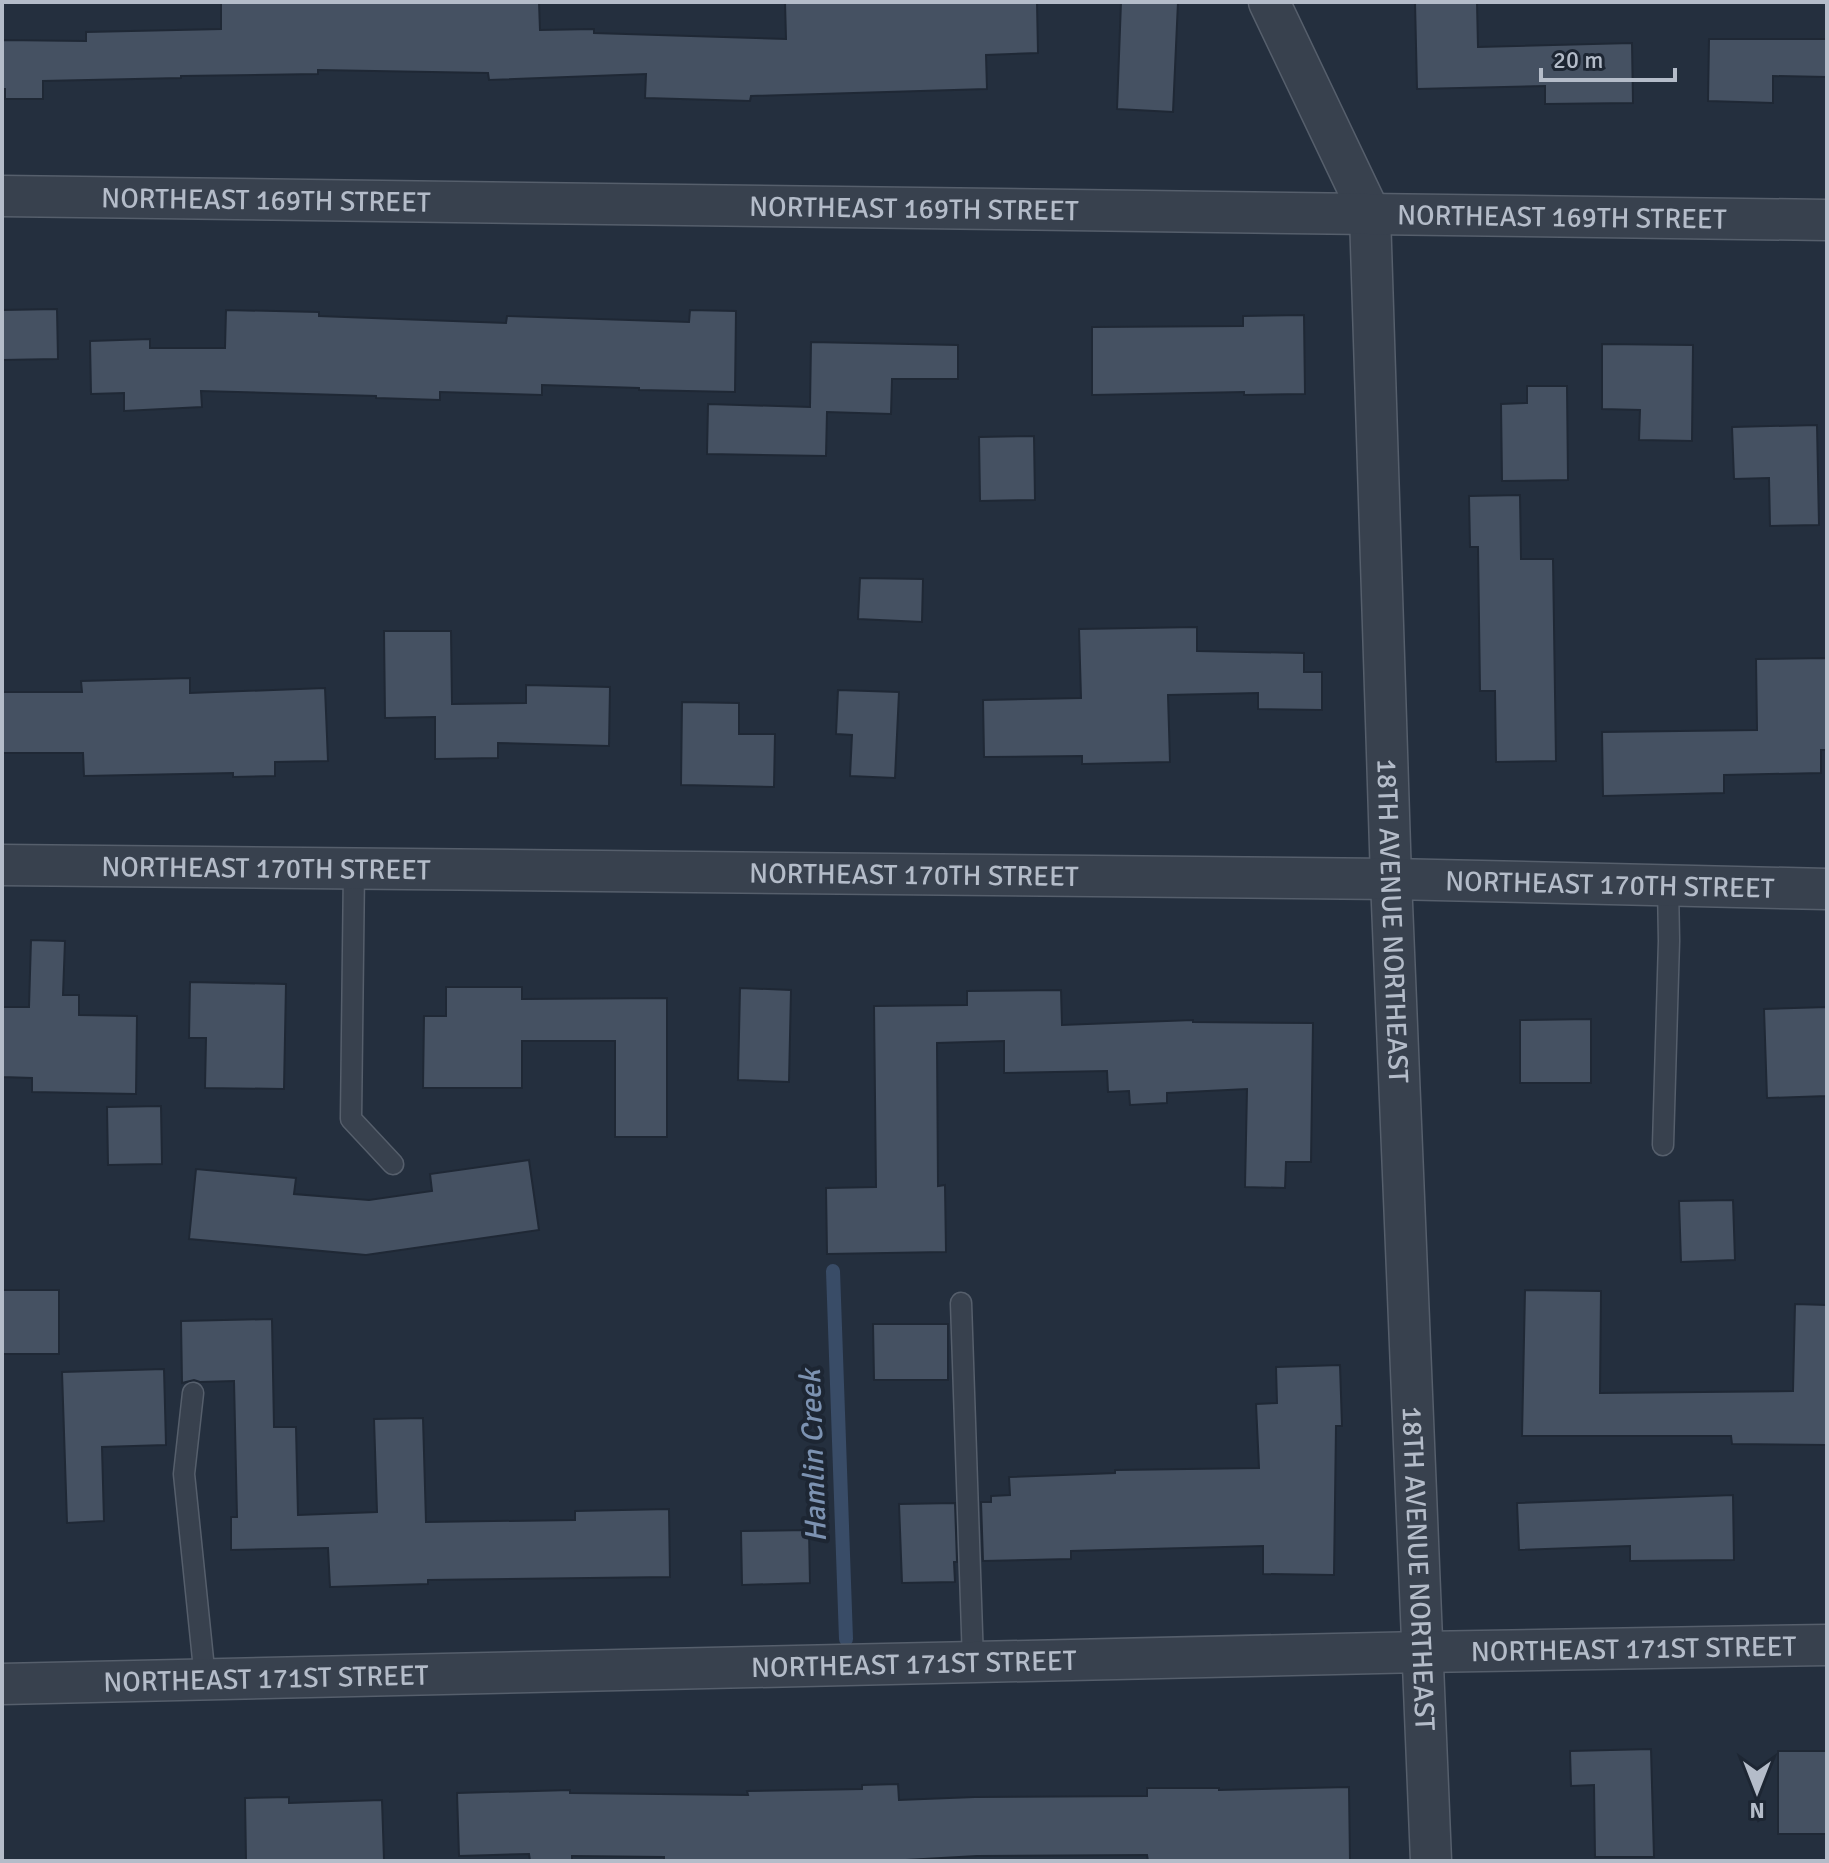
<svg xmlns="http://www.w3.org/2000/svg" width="1829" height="1863" viewBox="0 0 1829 1863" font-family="Signika,sans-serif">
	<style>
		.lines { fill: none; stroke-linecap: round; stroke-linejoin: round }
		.stream { stroke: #394c67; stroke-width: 14 }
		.building { fill: #455162; stroke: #1f2835; stroke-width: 2 }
		.service-casing { stroke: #565f6c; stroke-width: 23 }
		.minor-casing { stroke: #565f6c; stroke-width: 43 }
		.service { stroke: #38414e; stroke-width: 20 }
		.minor { stroke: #38414e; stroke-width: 40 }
		.labels { text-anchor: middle; stroke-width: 8; stroke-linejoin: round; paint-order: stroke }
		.street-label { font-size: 28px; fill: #b4bcc9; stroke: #1d2633 }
		.water-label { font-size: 30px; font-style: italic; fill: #7c92b1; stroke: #1d2633 }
	</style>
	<rect width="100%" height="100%" fill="#242f3e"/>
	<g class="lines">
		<path class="stream" d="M 833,1271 L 846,1639"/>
	</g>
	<path class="building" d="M 221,2 L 539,2 L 540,30 L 594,29 L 594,33 L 786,39 L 785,2 L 1037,2 L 1038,53 L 986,55 L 987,89 L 751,96 L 750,101 L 645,98 L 646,74 L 489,80 L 488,73 L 318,70 L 318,74 L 181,76 L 181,78 L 43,81 L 43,99 L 5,99 L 5,89 L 2,89 L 2,40 L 86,41 L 86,32 L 221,29 Z
		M 1121,2 L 1178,2 L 1173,112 L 1117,109 Z
		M 1415,2 L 1477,2 L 1478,47 L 1632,43 L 1633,103 L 1545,104 L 1545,86 L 1417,89 Z
		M 1709,39 L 1827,39 L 1827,77 L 1773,76 L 1773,103 L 1708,101 Z
		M 57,309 L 58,359 L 2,360 L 2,310 Z
		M 226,310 L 319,312 L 319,316 L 506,323 L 507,316 L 689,322 L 690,310 L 736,311 L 735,392 L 639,390 L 639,388 L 542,385 L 542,395 L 440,392 L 440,400 L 376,398 L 376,396 L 201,391 L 202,407 L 124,411 L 124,393 L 91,394 L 90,341 L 150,339 L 150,348 L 225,348 Z
		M 1304,315 L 1305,394 L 1244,395 L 1244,392 L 1092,395 L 1092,327 L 1243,326 L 1243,316 Z
		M 811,342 L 958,345 L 958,379 L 892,379 L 891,414 L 827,412 L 826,456 L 707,454 L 708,404 L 810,407 Z
		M 1602,344 L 1693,345 L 1692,441 L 1639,440 L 1640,410 L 1602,409 Z
		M 1527,386 L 1567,386 L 1568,480 L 1502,481 L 1501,404 L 1527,403 Z
		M 1817,425 L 1819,525 L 1770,526 L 1769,478 L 1734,479 L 1732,427 Z
		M 1034,436 L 1035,500 L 980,501 L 979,437 Z
		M 1520,495 L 1521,559 L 1553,559 L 1556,761 L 1496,762 L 1495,691 L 1480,691 L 1478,547 L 1470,547 L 1469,496 Z
		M 860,578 L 923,579 L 922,622 L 858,619 Z
		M 1197,627 L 1197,651 L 1304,653 L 1304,672 L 1322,672 L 1322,710 L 1258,709 L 1258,693 L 1168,695 L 1170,762 L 1082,764 L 1082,756 L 984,757 L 983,700 L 1081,698 L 1079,629 Z
		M 384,631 L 451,631 L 452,704 L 526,703 L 526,685 L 610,687 L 609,746 L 498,743 L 498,758 L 435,759 L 435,717 L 385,718 Z
		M 1827,658 L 1827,750 L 1821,750 L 1821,773 L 1724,775 L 1724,793 L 1603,796 L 1602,732 L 1757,730 L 1756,659 Z
		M 190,678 L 190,693 L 325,688 L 328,761 L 275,762 L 275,776 L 233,777 L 233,773 L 84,776 L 83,753 L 2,753 L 2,692 L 82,692 L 81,681 Z
		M 838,690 L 899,692 L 895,778 L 850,776 L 852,735 L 836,734 Z
		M 682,702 L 739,703 L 739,734 L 775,734 L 774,787 L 681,785 Z
		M 31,940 L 65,941 L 63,995 L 79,995 L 79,1015 L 137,1016 L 136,1094 L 32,1092 L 32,1078 L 2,1077 L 2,1007 L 29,1007 Z
		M 190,982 L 286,984 L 284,1089 L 205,1088 L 206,1038 L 189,1038 Z
		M 446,987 L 522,987 L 522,999 L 667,998 L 667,1137 L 615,1137 L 615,1041 L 522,1041 L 522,1088 L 423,1088 L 424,1016 L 446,1016 Z
		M 740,988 L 791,990 L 789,1082 L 738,1080 Z
		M 1061,990 L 1062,1025 L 1193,1020 L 1193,1022 L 1313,1023 L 1311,1162 L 1286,1162 L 1285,1188 L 1245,1187 L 1247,1089 L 1167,1093 L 1167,1103 L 1130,1105 L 1129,1091 L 1108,1092 L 1107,1071 L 1004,1073 L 1004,1041 L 937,1043 L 938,1186 L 945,1185 L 946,1252 L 827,1254 L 826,1188 L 876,1187 L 874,1006 L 967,1005 L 967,991 Z
		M 1827,1007 L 1827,1096 L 1767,1098 L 1764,1009 Z
		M 1591,1019 L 1591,1083 L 1520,1083 L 1520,1020 Z
		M 161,1106 L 162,1164 L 108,1165 L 107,1107 Z
		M 529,1160 L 539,1230 L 366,1255 L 189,1239 L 196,1169 L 296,1178 L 294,1194 L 369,1200 L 432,1191 L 430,1174 Z
		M 1733,1200 L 1735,1260 L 1681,1262 L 1679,1201 Z
		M 2,1290 L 59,1290 L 59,1354 L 2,1354 Z
		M 1525,1290 L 1601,1291 L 1600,1393 L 1793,1391 L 1795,1304 L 1827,1305 L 1827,1445 L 1732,1444 L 1731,1436 L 1522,1436 Z
		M 272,1319 L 274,1427 L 296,1427 L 298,1515 L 377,1512 L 374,1419 L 423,1418 L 426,1522 L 575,1520 L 575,1511 L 669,1509 L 670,1577 L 428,1580 L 428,1584 L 330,1587 L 328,1548 L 231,1550 L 231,1517 L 237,1517 L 234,1381 L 200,1382 L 194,1380 L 182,1383 L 181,1321 Z
		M 873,1324 L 948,1324 L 948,1380 L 874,1380 Z
		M 1340,1365 L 1342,1426 L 1336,1426 L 1334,1575 L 1263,1574 L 1263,1546 L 1071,1551 L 1071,1559 L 983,1561 L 981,1502 L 991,1502 L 991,1496 L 1010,1495 L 1009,1477 L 1115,1473 L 1115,1470 L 1259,1468 L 1256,1404 L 1277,1403 L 1276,1367 Z
		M 164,1369 L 166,1445 L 102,1447 L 104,1521 L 67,1523 L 62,1372 Z
		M 1733,1495 L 1734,1560 L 1630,1561 L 1630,1546 L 1519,1550 L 1517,1503 Z
		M 955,1503 L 957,1562 L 954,1562 L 955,1582 L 902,1583 L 899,1504 Z
		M 809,1530 L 810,1583 L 742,1585 L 741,1531 Z
		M 1651,1749 L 1654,1857 L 1595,1857 L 1594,1785 L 1571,1786 L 1570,1751 Z
		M 1778,1751 L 1827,1751 L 1827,1834 L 1778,1834 Z
		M 898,1784 L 899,1800 L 975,1797 L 1147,1796 L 1147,1788 L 1219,1788 L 1219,1790 L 1349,1787 L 1350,1861 L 1148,1861 L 1147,1855 L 977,1856 L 888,1861 L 664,1861 L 664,1857 L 572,1856 L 572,1861 L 530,1861 L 529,1854 L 459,1856 L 457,1793 L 570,1790 L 570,1793 L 748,1795 L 747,1791 L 862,1789 L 862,1785 Z
		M 289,1797 L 289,1803 L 382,1800 L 384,1860 L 246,1861 L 245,1798 Z"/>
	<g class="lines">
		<defs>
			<path id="service" d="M 354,868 L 351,1119 L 393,1164
				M 1663,1145 L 1669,941 L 1668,885
				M 961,1303 L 973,1662
				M 193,1393 L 184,1474 L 205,1679"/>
			<g id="minor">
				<path id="s1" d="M 1269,2 L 1370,214 L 1391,879 L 1431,1861"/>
				<path id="s2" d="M 2,196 L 1827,220"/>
				<path id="s3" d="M 2,865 L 1391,879 L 1827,889"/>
				<path id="s4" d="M 2,1684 L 1422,1652 L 1827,1645"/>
			</g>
		</defs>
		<use href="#service" class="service-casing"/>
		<use href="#minor" class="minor-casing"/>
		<use href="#service" class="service"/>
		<use href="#minor" class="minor"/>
	</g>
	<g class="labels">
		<g class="street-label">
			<text dy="10" stroke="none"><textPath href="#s2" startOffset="264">NORTHEAST 169TH STREET</textPath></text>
			<text dy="10" stroke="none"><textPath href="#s2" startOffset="912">NORTHEAST 169TH STREET</textPath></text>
			<text dy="10" stroke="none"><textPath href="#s2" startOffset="1560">NORTHEAST 169TH STREET</textPath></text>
			<text dy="10" stroke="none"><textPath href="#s3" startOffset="264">NORTHEAST 170TH STREET</textPath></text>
			<text dy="10" stroke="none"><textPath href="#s3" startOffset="912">NORTHEAST 170TH STREET</textPath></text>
			<text dy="10" stroke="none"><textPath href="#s3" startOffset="1608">NORTHEAST 170TH STREET</textPath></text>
			<text dy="10" stroke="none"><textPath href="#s1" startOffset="942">18TH AVENUE NORTHEAST</textPath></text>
			<text dy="10" stroke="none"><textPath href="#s1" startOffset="1590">18TH AVENUE NORTHEAST</textPath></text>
			<text dy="10" stroke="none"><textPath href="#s4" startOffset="1632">NORTHEAST 171ST STREET</textPath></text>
			<text dy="10" stroke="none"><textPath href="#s4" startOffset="912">NORTHEAST 171ST STREET</textPath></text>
			<text dy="10" stroke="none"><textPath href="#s4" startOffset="264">NORTHEAST 171ST STREET</textPath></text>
		</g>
		<g class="water-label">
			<text transform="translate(813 1456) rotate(-92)" y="10">Hamlin Creek</text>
		</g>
	</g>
	<rect width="1829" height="1863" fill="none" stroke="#b4bcc9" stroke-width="8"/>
	<g transform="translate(1757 1791) rotate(180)" stroke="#1d2633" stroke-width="6" paint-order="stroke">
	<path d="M0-6L14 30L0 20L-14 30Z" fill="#b4bcc9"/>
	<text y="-12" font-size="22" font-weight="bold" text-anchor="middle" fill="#b4bcc9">N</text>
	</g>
	<path d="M1541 68v12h134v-12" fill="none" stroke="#b4bcc9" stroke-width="4"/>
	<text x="1553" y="68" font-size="24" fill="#b4bcc9" stroke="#1d2633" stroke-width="6" paint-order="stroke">20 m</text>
</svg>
